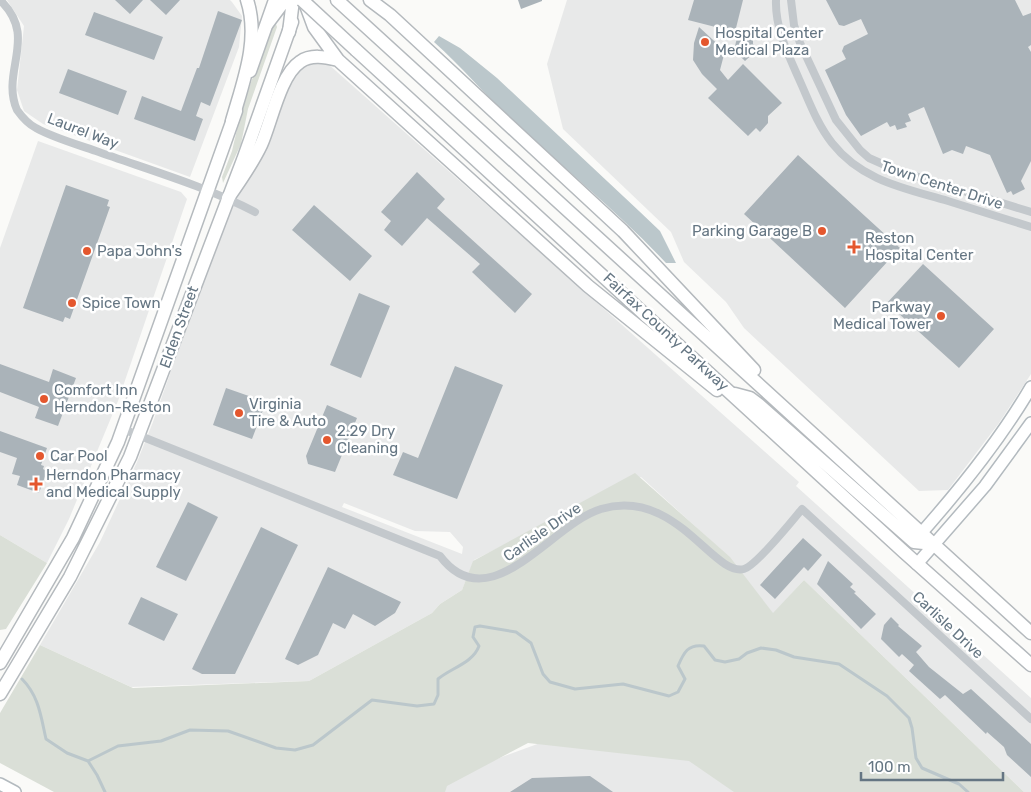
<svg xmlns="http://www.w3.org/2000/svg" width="1031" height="792" viewBox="0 0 1031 792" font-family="Rubik,sans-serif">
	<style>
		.built { fill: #e8e9e9; fill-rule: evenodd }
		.green { fill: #dadfd7 }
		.water { fill: #bbc7cb }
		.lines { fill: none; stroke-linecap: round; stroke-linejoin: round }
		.stream { stroke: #bbc7cb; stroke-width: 3 }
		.building { fill: #aab3b9 }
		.secondary-casing { stroke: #b3babf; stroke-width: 14 }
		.primary-casing { stroke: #b5babe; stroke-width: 15 }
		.trunk-casing { stroke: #b4b9bd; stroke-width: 15 }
		.minor { stroke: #c3c8cc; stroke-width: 8 }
		.secondary { stroke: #fff; stroke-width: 11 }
		.primary { stroke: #fff; stroke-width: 12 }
		.trunk { stroke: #fff; stroke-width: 12 }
		.trunk-bridge-casing { stroke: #b4b9bd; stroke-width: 15; stroke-linecap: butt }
		.trunk-bridge { stroke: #fff; stroke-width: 12 }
		.poi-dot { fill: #e4572e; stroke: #fff; stroke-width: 2 }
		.labels { text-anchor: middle; stroke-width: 5; stroke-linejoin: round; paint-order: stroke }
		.poi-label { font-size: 15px; fill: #657683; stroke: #fff; text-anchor: start }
		.street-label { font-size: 15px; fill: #657683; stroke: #fff }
	</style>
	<rect width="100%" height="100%" fill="#fafaf8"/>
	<path class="built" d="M 7,0 L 230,0 L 232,2 L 242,16 L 239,47 L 190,177 L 43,124 L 24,111 L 17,90 L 24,26 Z
		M 567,0 L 1031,0 L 1031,374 L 999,423 L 948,490 L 919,491 L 744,328 L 726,302 L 684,262 L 671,232 L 563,129 L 547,64 Z
		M 306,60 L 327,63 L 799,482 L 796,486 L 1031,698 L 1031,792 L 1024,792 L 804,580 L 773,614 L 731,559 L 641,477 L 474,560 L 462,590 L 440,604 L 432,613 L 309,681 L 131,687 L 40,645 L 100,542 L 137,462 L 153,422 L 256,130 L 290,75 ZM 344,503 L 415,531 L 450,532 L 463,547 L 462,554 L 342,507 Z
		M 38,141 L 181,192 L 187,199 L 118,401 L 69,519 L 47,563 L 0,535 L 0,248 Z
		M 562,735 L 699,759 L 749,792 L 407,792 Z"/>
	<path class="green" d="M 276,24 L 277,27 L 248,109 L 241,144 L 223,183 L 222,177 L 232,151 L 242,108 L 271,25 Z
		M 635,473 L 730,557 L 773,613 L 804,580 L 1024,792 L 734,792 L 689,761 L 528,743 L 447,786 L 445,792 L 54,792 L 0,763 L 0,713 L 40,645 L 133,688 L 309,681 L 432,613 L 440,604 L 462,590 L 473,561 Z
		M 0,535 L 47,563 L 6,629 L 0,630 Z"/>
	<path class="water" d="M 439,36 L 460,48 L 497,78 L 639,211 L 660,231 L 676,263 L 666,263 C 619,213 566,170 515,123 C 487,97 463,68 434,42 Z"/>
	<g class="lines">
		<path class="stream" d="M 22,679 C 39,696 41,717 46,739 L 67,753 L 88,761 L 118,746 L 161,741 L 190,730 L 228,731 L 276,748 L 295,750 L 313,745 L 372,700 L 417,706 L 434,704 L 438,695 L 438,679 C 451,668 473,663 479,646 L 473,637 L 475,627 L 480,626 L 516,632 L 531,643 L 543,674 L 550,682 L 575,689 L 623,684 L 669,696 L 678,692 L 685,679 L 678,666 C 684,652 688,644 704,646 L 715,660 L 725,662 L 739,659 L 747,653 L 761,648 L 776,650 L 794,657 L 839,664 L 887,696 L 909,718 L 912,728 L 916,758 L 922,768 L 959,784 L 968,792
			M 88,761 L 97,775 L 105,792"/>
	</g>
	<path class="building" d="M 115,0 L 143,0 L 130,14 Z
		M 150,0 L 180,0 L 166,15 Z
		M 518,0 L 542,0 L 542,1 L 521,9 Z
		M 694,0 L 743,0 L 735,32 L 688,20 Z
		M 826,0 L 1015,0 L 1023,16 L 1031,13 L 1031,45 L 1028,47 L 1031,52 L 1031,161 L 1021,181 L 1025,189 L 1013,195 L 1011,191 L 1007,193 L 990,155 L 966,146 L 963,154 L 952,150 L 943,154 L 924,107 L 908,114 L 911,121 L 905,123 L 907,127 L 897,130 L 895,125 L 890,127 L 887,122 L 861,136 L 846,115 L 825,70 L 846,59 L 842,51 L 844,46 L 868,34 L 861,19 L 844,26 L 839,25 Z
		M 218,11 L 242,20 L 210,106 L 201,102 L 196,116 L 203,119 L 195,141 L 134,119 L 142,96 L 181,111 L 197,68 L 199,68 Z
		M 94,12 L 163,37 L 154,60 L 85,35 Z
		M 699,27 L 725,51 L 720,70 L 728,80 L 743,64 L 782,103 L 768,116 L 768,123 L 760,132 L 756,128 L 748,136 L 708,98 L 717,89 L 702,74 L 693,60 L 694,43 Z
		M 738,34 L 753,38 L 753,44 L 757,50 L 745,61 L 734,50 Z
		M 68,69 L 127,91 L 118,115 L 59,93 Z
		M 798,155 L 900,248 L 845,308 L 744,214 Z
		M 417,172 L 445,199 L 437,208 L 532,294 L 515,313 L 472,272 L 480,264 L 427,218 L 402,246 L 384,230 L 391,221 L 381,212 Z
		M 66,185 L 109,200 L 107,206 L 110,207 L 70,319 L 65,317 L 63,322 L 23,308 Z
		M 314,205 L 372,256 L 350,281 L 292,230 Z
		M 923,264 L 994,329 L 959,368 L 887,303 Z
		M 359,293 L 390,306 L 361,378 L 330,365 Z
		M 0,364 L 49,382 L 53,369 L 76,378 L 58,426 L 35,418 L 39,407 L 0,392 Z
		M 455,366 L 503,385 L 457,499 L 393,475 L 403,452 L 418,458 Z
		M 226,388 L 266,402 L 252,439 L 213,425 Z
		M 327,405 L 357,418 L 335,472 L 308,464 L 306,456 Z
		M 0,431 L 47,448 L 41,465 L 44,466 L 43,469 L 47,471 L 39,493 L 17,485 L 20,476 L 12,474 L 17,458 L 0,452 Z
		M 188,502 L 218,517 L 186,581 L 156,567 Z
		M 261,527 L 298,545 L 235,674 L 202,674 L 192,669 Z
		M 803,538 L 822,555 L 808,571 L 804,567 L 775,599 L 760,585 Z
		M 828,561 L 853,584 L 850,587 L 856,592 L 854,593 L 876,614 L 861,629 L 817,584 Z
		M 328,567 L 401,602 L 395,613 L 375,626 L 353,614 L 345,629 L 333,623 L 318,655 L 298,665 L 285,659 Z
		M 141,597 L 178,614 L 164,641 L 128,624 Z
		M 891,617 L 899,625 L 898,626 L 922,646 L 916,652 L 929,667 L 963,694 L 971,689 L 1031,744 L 1031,777 L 1007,755 L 1004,747 L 987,732 L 986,734 L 945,695 L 940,699 L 909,671 L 914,665 L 902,654 L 899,657 L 881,639 L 884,625 Z
		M 590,776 L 613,792 L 510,792 L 532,778 Z"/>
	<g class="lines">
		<defs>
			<path id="secondary" d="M 916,539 C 958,492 999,442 1031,387
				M 917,564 L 985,486 L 1031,423
				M 0,784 L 15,792"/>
			<path id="primary" d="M 250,71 L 275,0
				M 0,663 L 73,538 L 118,442 L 236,111
				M 0,694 L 70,577 L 130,457 L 243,160 L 292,22"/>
			<path id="trunk" d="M 304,0 L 314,27 L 338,60 L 588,286 L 717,390
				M 337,0 L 1031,633
				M 370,0 L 390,15 L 623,231 L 754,370
				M 267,24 L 285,0
				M 289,32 L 293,0
				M 356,50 L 904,552 L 1031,665
				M 232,121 C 243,82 260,40 247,0
				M 228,198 C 240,181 252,164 261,145 C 271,123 280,75 300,62 C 311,54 325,57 338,60
				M 735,394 L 750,398 L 758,404 L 914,542 L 934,544"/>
		</defs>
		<use href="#secondary" class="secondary-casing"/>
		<use href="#primary" class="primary-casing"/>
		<use href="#trunk" class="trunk-casing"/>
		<path class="minor" d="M 0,0 C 39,37 0,71 17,110 C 22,117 28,124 36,128 C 54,138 76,144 96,151 C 149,170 205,186 255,212
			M 776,0 C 775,28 788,54 799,79 C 809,101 817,124 832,143 C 862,181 904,188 948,201 C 976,210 1003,218 1031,227
			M 791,0 L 794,25 L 800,43 L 836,120 L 860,150 L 869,158 L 896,170 L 1031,212
			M 123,429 L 440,556 C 490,622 551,524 601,509 C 676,487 713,577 744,569 C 756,566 792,521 802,509 L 1031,719"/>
		<use href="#secondary" class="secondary"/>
		<use href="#primary" class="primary"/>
		<use href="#trunk" class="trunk"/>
		<defs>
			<path id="trunk-bridge" d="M 302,0 L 356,50"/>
		</defs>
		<use href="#trunk-bridge" class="trunk-bridge-casing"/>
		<use href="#trunk-bridge" class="trunk-bridge"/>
	</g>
	<g class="poi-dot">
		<circle cx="705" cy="42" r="5"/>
		<circle cx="822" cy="231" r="5"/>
		<path d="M851.5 239.5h5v5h5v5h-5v5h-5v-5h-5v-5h5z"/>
		<circle cx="87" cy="251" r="5"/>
		<circle cx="72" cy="303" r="5"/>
		<circle cx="941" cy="316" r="5"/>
		<circle cx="44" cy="399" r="5"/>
		<circle cx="239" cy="413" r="5"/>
		<circle cx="327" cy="440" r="5"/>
		<circle cx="40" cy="456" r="5"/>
		<path d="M33.5 476.5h5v5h5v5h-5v5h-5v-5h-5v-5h5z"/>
	</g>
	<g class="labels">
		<g class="poi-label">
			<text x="715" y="38">Hospital Center<tspan x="715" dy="17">Medical Plaza</tspan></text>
			<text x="812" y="236" text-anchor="end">Parking Garage B</text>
			<text x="865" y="243">Reston<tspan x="865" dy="17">Hospital Center</tspan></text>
			<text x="97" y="256">Papa John's</text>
			<text x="82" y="308">Spice Town</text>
			<text x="931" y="312" text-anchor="end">Parkway<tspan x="931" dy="17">Medical Tower</tspan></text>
			<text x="54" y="395">Comfort Inn<tspan x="54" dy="17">Herndon-Reston</tspan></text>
			<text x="249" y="409">Virginia<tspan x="249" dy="17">Tire &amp; Auto</tspan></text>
			<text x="337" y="436">2.29 Dry<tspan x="337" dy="17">Cleaning</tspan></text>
			<text x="50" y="461">Car Pool</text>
			<text x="46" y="480">Herndon Pharmacy<tspan x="46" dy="17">and Medical Supply</tspan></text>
		</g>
		<g class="street-label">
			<text transform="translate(83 131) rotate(21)" y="5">Laurel Way</text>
			<text transform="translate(942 185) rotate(18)" y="5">Town Center Drive</text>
			<text transform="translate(179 327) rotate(-70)" y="5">Elden Street</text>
			<text transform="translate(666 332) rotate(43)" y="5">Fairfax County Parkway</text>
			<text transform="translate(542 532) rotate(-35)" y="5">Carlisle Drive</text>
			<text transform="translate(948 625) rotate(43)" y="5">Carlisle Drive</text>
		</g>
	</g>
	<path d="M861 772v8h142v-8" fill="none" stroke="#657683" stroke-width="2.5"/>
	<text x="868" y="772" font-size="15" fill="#657683" stroke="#ffffff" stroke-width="4" paint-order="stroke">100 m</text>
</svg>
